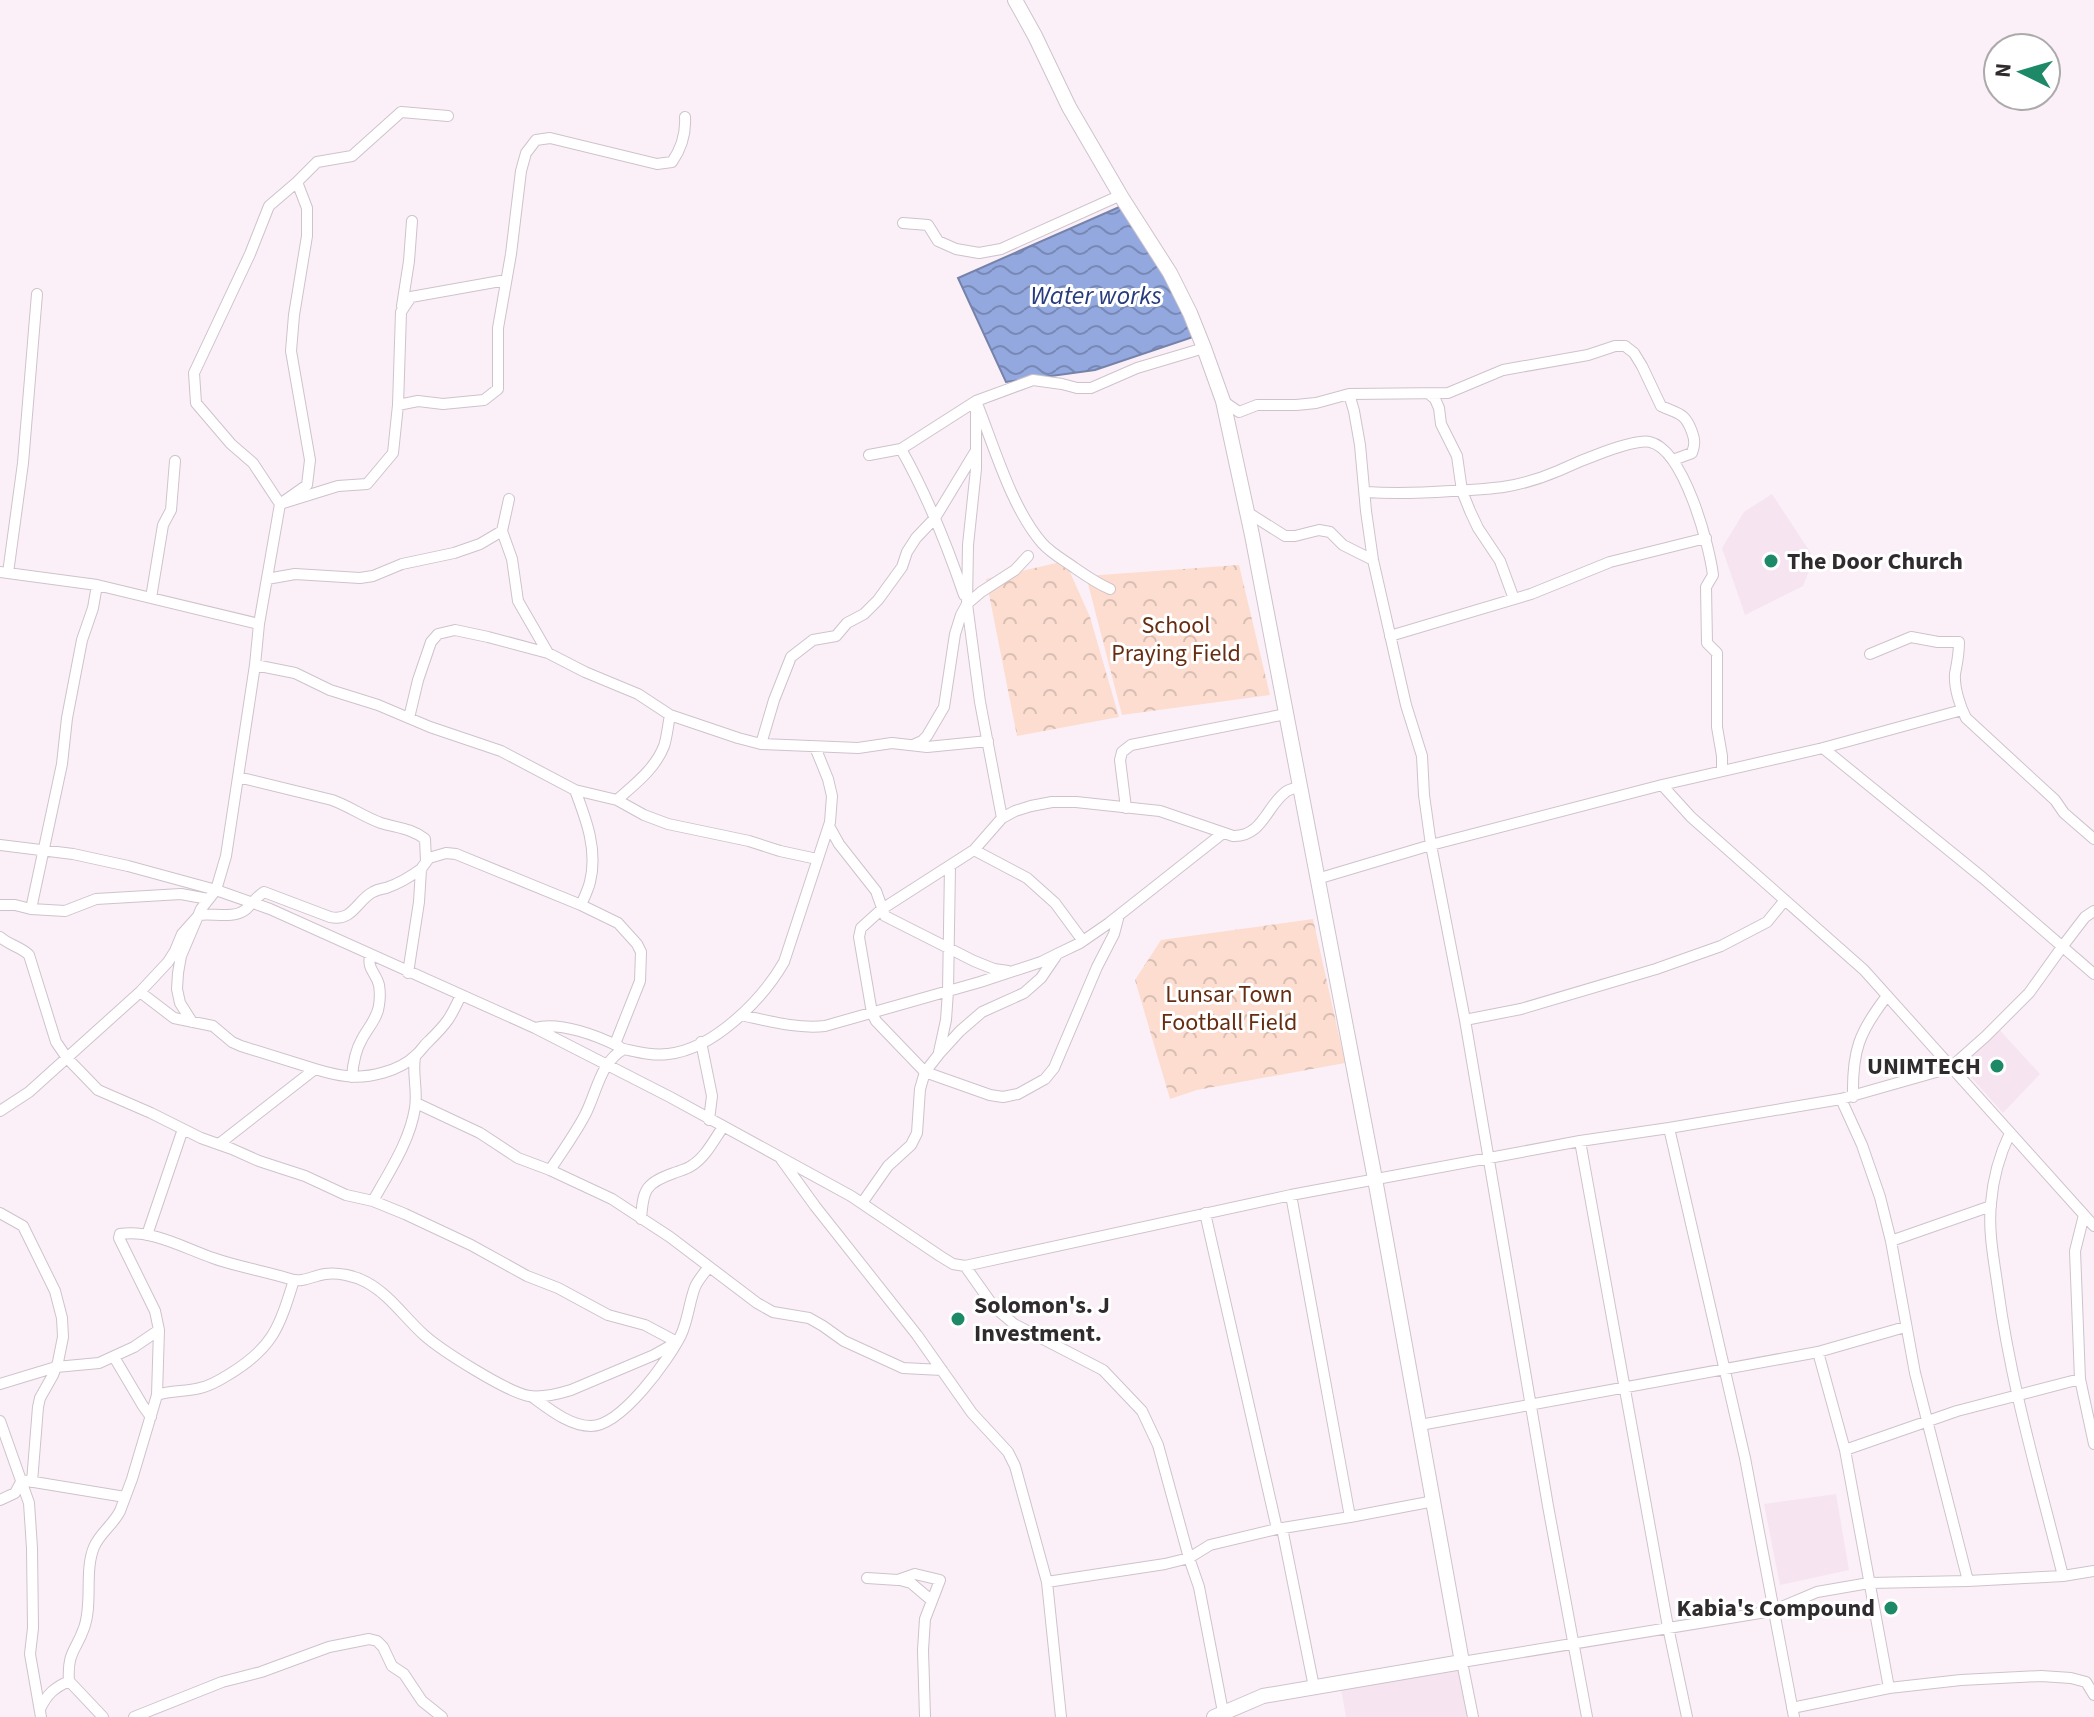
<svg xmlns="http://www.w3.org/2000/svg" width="2094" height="1717" viewBox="0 0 2094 1717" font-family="'Source Sans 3',sans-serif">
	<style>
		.built { fill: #f6e4f1 }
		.park { fill: url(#park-crowns) }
		.water { fill: url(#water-waves); stroke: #7582aa; stroke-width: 2 }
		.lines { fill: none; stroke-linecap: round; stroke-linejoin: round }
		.street-casing { stroke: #cec3cb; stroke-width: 12 }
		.secondary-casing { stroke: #cec3cb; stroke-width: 16 }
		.street { stroke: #fff; stroke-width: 10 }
		.secondary { stroke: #fff; stroke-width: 14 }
		.poi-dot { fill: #1e8967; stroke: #fff; stroke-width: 3 }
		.labels { text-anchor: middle; stroke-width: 6; stroke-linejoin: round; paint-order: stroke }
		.poi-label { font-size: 24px; font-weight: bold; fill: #2f2b2e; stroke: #fff; text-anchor: start }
		.park-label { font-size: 24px; fill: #662d12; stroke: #fff }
		.water-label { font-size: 26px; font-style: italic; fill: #283b7d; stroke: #fff }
	</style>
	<defs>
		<pattern id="park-crowns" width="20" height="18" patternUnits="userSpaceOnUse" patternTransform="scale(2)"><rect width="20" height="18" fill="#fdddd0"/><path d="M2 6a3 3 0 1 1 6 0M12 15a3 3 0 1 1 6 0" fill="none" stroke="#d9beb3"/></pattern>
		<pattern id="water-waves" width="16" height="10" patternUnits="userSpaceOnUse" patternTransform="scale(2)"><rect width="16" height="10" fill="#93a8df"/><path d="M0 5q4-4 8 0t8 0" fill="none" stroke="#7889b5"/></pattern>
	</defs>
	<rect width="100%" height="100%" fill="#fbf0f7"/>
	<path class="built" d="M 1772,494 L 1814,558 L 1803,586 L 1745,615 L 1722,548 L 1744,512 Z
		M 1996,1026 L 2040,1074 L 2003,1113 L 1954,1058 Z
		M 1836,1494 L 1849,1570 L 1780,1585 L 1764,1504 Z
		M 1462,1662 L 1473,1717 L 1346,1717 L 1340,1683 Z"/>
	<path class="park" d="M 1065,561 L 1090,617 L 1119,717 L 1017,736 L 986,579 Z
		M 1239,565 L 1270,695 L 1122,715 L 1086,576 Z
		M 1313,919 L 1345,1063 L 1197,1090 L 1170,1099 L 1135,980 L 1161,940 Z"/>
	<path class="water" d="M 1126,204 L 1199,335 L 1095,370 L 1006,382 L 958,278 Z"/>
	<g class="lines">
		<defs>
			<path id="street" d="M 448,116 L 401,112 L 352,156 L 317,162 L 297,182 L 307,208 L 307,236 L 294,315 L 291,351 L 310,460 L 307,485 L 280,504 L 338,486 L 367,484 L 393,453 L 398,405 L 418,401 L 443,404 L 484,400 L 498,389 L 498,328 L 511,254 L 521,171 L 526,153 L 536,140 L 550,138 L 657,164 L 672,162 C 681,149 686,133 685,117
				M 903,223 L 928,225 L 938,241 L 956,249 L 979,253 L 1001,249 L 1121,195
				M 402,306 L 409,261 L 412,221
				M 1349,394 L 1448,393 L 1503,370 L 1588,355 L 1615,346 L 1625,346 L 1634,353 L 1642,366 L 1661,406 C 1678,414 1685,412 1692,432 C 1695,440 1695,445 1692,453 L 1673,460
				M 1429,394 L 1435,399 L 1439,408 L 1441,424 L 1457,456 L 1462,491 L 1470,511 L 1478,528 L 1500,561 L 1514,599
				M 1223,401 L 1239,412 L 1257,405 L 1296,405 L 1316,403 L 1349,394 L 1354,411 L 1360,445 L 1366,511 L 1373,560 L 1406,705 L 1422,756 L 1424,795 L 1431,845 L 1465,1020 L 1548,1506 L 1587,1717
				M 398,405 L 401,312 L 411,297 L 506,280
				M 901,449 C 927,495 947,545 964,595
				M 869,455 L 901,449 L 976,401 C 994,446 1011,507 1042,543 C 1051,553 1062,559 1072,566 C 1085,575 1096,583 1110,589
				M 1366,492 C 1395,494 1422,493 1451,491 C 1493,489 1518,488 1558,471 C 1575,463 1633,438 1650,442 C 1684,450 1709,544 1713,575 L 1706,587 L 1707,643 L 1717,653 L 1717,727 L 1722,756 L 1722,770
				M 1247,512 L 1285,536 L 1295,536 L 1319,530 L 1330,532 L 1343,545 L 1373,560
				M 502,531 L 512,559 L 518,601 L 548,653
				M 0,572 L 97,585 L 259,624
				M 8,573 L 23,463 L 37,294
				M 267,579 L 295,574 L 360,578 L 373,576 L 402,564 L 454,553 L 480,544 L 502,531 L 509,499
				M 151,598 L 163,525 L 171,510 L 175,461
				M 1390,636 L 1531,594 L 1610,562 L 1706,538
				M 1870,654 L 1911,637 L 1938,642 L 1959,642 C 1959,655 1957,663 1955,674 C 1954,688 1960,706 1966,718 L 2055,800 L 2064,813 L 2094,839
				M 255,665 L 295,673 L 330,690 L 378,705 L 430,727 L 501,751 L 575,790 L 617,800 L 644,815 L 668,824 L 749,841 L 780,851 L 817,859
				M 409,718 L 418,680 L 431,642 L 438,634 L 455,630 L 488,637 L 548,653 L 585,672 L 638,694 L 670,715 L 738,738 L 761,744 L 858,748 L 892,743 L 927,747 L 988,741
				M 761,744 L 774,700 L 791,657 L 813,640 L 836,636 L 847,623 L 864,614 L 878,600 L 902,567 L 907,552 L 916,538 L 935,518 L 975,452
				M 913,745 L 922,741 L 927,736 L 944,707 L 955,634 L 961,615 L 967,604 L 981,592 L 1015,570 L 1028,556
				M 1823,748 L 1983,878 L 2094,974
				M 238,777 L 332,800 C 349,806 364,817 381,823 C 397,828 411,828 425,839 L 426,861
				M 1662,785 L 1823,748 L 1962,710
				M 575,790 C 586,819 598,850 590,882 C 588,890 584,898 581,905
				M 617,800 C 635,784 655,769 664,746 C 667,737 668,725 670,715
				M 1126,808 L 1120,760 L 1122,752 L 1131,745 L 1286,714
				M 1002,818 L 980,702 L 967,604 L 968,545 L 976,469 L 976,401 L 1033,380 L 1062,384 L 1077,388 L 1091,388 L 1137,368 L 1204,348
				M 829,826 L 839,844 L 876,891 L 885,916 L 974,961 L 994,969 L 1008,971
				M 0,845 L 73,854 L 128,866 L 216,890 L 270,909 L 535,1028 L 670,1097 L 851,1196 L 940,1256 L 953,1264 L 965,1266 L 1291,1195 L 1580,1141 L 1669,1128
				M 974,850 L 1027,878 L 1055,903 L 1083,941
				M 1317,879 L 1431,845 L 1662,785 L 1691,817 L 1864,970 L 2094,1226
				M 0,905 L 15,905 L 31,909 L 65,911 L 96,899 L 181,894 L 208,899
				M 31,909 L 62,764 L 67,718 L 82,640 L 93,608 L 97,585
				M 1119,915 L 1114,934 L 1097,967 L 1054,1068 L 1045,1079 L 1018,1094 L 1003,1097 L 990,1095 L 925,1072 L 876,1021 L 872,1013 L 859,937 L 861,928 L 882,909 L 974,850 L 1002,818 L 1015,811 L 1031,806 L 1052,802 L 1076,802 L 1160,811 L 1233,836 C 1263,837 1267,804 1287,791 C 1288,790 1299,787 1300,786
				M 0,937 C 9,945 21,947 29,955 L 56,1042 L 67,1058 L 98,1090 L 151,1113 L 201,1138 L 232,1149 L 259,1161 L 305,1176 L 346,1195 L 373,1201 L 405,1214 L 471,1245 L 527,1276 L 558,1288 L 608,1315 L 645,1325 L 677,1342
				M 408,973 L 419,902 L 421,869 L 429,858 L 446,853 L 456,854 L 581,905 L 618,923 L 637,944 L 641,952 L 640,981 L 615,1044
				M 140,992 L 174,1018 L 213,1026 L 232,1042 L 241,1046 L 315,1069
				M 741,1015 C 769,1021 797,1029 825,1026 L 980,982 L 1041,962 L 1057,954 L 1080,943 L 1109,923 L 1223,833
				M 1465,1020 L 1521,1009 L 1656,969 L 1721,946 L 1767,922 L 1785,900
				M 192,1022 L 180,1003 L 177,989 L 178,973 L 181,956 L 201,909 L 216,890 L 226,856 L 255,665 L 259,624 L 280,504 L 253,463 L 231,444 L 196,403 L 194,373 L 250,254 L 269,206 L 297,182
				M 535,1028 C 560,1021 598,1036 620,1047
				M 701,1042 L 712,1096 L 709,1120
				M 939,1052 L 946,1020 L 948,991 L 950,866
				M 352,1077 C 353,1063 355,1051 362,1039 C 368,1028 378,1017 379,1005 C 380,999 380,991 379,985 C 376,973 367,969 370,956
				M 1853,1097 C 1852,1051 1859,1032 1887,996
				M 1841,1099 L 1950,1068 L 1986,1036 L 2029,993 L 2062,947 L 2085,917 L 2094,911
				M 416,1103 L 480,1133 L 518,1158 L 550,1170 L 612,1199 L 670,1237 L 757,1303 L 773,1312 L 809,1318 L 823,1326 L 844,1341 L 903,1368 L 942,1370
				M 0,1111 L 29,1092 L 140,992 L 168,962 L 175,951 L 182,934 L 199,915 C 213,913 233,919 245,910 C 251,905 256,897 264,892 L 330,917 C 353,922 357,900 373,892 C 378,889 381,889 386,888 C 398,884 410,877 421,869
				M 2010,1133 C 1999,1156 1993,1178 1991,1203 C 1988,1232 1994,1260 1998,1289 C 2011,1386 2039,1480 2063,1576
				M 1580,1141 L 1668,1627 L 1687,1717
				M 219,1144 L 315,1069 C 325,1072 335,1075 346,1076 C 368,1079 400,1071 416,1055 C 421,1051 424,1045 429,1041 C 447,1023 450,1019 461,995
				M 781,1159 L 815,1206 L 917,1335 L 972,1413 L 1008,1452 L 1015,1466 L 1047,1582 L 1061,1717
				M 550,1170 C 562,1152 575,1134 585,1115 C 597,1092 600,1062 624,1049 C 638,1052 653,1056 668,1054 C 714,1049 762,1000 784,962 L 830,822 L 832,796 L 828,779 L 815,747
				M 373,1201 C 389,1172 410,1141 415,1108 C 418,1090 412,1074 415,1057
				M 862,1203 L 888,1166 L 911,1145 L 917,1133 L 920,1089 L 925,1072 L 939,1054 L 960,1031 L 982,1012 L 1024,993 L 1041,978 L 1056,956
				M 0,1213 L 23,1226 L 55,1291 L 62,1318 L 63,1337 L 58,1362 L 53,1375 L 40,1398 L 38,1407 L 32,1482
				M 1205,1213 L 1277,1529
				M 2084,1215 L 2075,1251 L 2080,1379 L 2094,1444
				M 641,1219 C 643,1190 645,1183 674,1173 C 679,1171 687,1169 691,1166 C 705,1158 714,1140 723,1127
				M 147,1235 L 183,1129
				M 1891,1241 L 1991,1206
				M 965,1266 L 994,1307 L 1014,1324 L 1103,1370 L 1142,1411 L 1158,1445 L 1189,1558 L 1210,1545 L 1277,1529 L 1350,1517 L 1291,1195
				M 1818,1352 L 1845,1450 L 1889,1688
				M 114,1357 L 143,1406 L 151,1417
				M 0,1384 L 56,1367 L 99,1363 L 134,1347 L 159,1330
				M 157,1395 C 171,1390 186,1392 200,1388 C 210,1386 220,1380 228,1375 C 273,1348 279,1328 294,1280
				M 531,1396 C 548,1408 569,1426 591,1426 C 621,1426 668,1361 681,1335 C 688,1320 689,1303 695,1287 C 698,1280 704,1273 709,1267
				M 0,1421 L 29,1503 L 32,1548 L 33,1628 L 30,1654 L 41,1717
				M 1420,1425 L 1818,1352 L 1905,1327
				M 1845,1450 L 1957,1411 L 2080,1379
				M 0,1500 L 15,1493 L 22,1480 L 125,1497
				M 1350,1517 L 1434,1501
				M 1282,1528 L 1314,1687
				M 867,1578 L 898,1580 L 915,1574 L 940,1580 L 925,1619 L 923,1650 L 925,1717
				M 900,1580 L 911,1583 L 931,1600
				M 1047,1582 L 1165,1564 L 1189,1558 L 1199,1587 L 1223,1712
				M 1792,1708 L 1889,1688 L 1961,1680 L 2041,1676 L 2071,1678 L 2086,1682 L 2094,1695
				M 40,1709 C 47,1694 54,1688 69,1681
				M 103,1717 L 69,1681 C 67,1652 76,1651 84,1628 C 93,1603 84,1571 94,1547 C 100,1533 113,1525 120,1511 L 132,1479 L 157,1395 L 159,1330 L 155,1311 L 119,1238 L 120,1234 C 152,1229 184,1248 213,1258 C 238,1267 265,1271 290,1279 C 303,1283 312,1276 325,1274 C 338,1272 355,1276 366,1282 C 389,1294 405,1318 424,1335 C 442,1351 507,1392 529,1396 C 543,1398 558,1394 571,1390 L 654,1355 L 677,1342
				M 134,1717 L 222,1682 L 261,1672 L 329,1647 L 369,1639 L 377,1641 L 383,1647 L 392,1666 L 404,1674 L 422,1701 L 442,1717
				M 1473,1717 L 1462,1662 L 1772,1611 L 1817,1592 L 1869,1583 L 1968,1581 L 2063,1576 L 2094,1571
				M 1794,1717 L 1745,1458 L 1669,1128 L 1841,1099 L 1862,1145 L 1880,1197 L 1891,1241 L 1915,1373 L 1968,1581"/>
			<path id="secondary" d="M 1015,0 L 1035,36 L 1069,107 L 1122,198 L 1170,273 L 1190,313 L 1204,348 L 1223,401 L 1252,535 L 1375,1179 L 1462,1662 L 1263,1696 L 1214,1717"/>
		</defs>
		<use href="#street" class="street-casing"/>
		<use href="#secondary" class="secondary-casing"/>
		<use href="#street" class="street"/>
		<use href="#secondary" class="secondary"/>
	</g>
	<g class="poi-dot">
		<circle cx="1771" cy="561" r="8"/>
		<circle cx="1997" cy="1066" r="8"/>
		<circle cx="958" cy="1319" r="8"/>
		<circle cx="1891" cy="1608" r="8"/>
	</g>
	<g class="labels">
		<g class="poi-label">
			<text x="1787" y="569">The Door Church</text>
			<text x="1981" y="1074" text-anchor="end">UNIMTECH</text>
			<text x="974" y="1313">Solomon's. J<tspan x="974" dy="28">Investment.</tspan></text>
			<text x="1875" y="1616" text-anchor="end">Kabia's Compound</text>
		</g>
		<g class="park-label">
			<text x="1176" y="633">School<tspan x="1176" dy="28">Praying Field</tspan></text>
			<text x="1229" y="1002">Lunsar Town<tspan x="1229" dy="28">Football Field</tspan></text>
		</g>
		<g class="water-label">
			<text x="1096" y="304">Water works</text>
		</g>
	</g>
	<g transform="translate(2022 72) rotate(275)"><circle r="38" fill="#ffffff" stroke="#acaaab" stroke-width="2"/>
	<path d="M0-6L14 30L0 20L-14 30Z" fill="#1e8967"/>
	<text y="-12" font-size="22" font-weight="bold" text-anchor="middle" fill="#2f2b2e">N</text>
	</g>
</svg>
